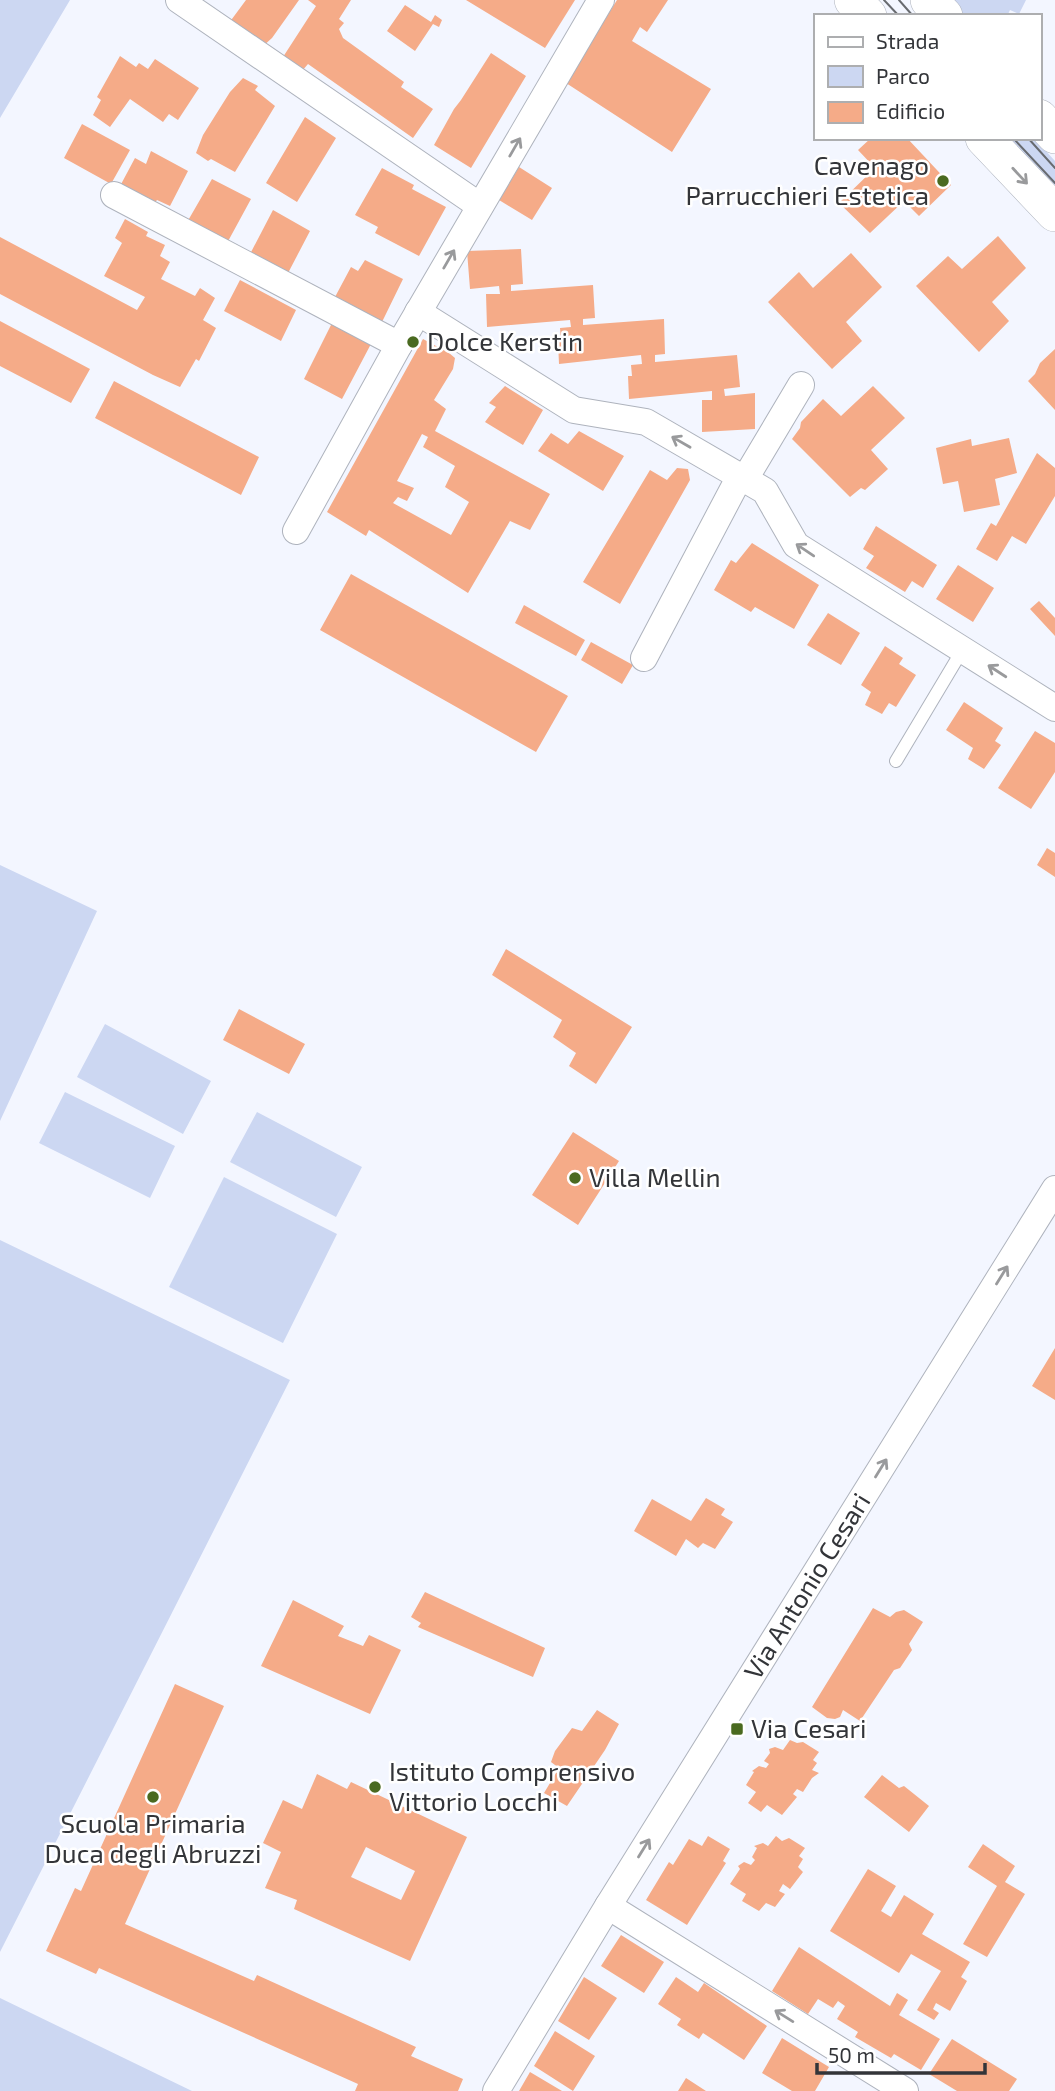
<svg xmlns="http://www.w3.org/2000/svg" width="1055" height="2091" viewBox="0 0 1055 2091" font-family="'Exo 2',sans-serif">
	<style>
		.green { fill: #ccd7f2 }
		.building { fill: #f5ab88; fill-rule: evenodd }
		.lines { fill: none; stroke-linecap: round; stroke-linejoin: round }
		.service-casing { stroke: #aeb3bd; stroke-width: 14 }
		.minor-casing { stroke: #aeb3bd; stroke-width: 28 }
		.secondary-casing { stroke: #aeb3bd; stroke-width: 38 }
		.service { stroke: #fff; stroke-width: 12 }
		.minor { stroke: #fff; stroke-width: 26 }
		.secondary { stroke: #fff; stroke-width: 37 }
		.tram { stroke: #686b70; stroke-width: 2 }
		.oneway { stroke: #999a9c }
		.poi-dot { fill: #4a6a20; stroke: #fff; stroke-width: 2.5 }
		.labels { text-anchor: middle; stroke-width: 5; stroke-linejoin: round; paint-order: stroke }
		.poi-label { font-size: 26px; fill: #333539; stroke: #fff; text-anchor: start }
		.street-label { font-size: 26px; fill: #333539; stroke: #fff }
	</style>
	<rect width="100%" height="100%" fill="#f3f6ff"/>
	<path class="green" d="M 0,0 L 70,0 L 0,118 Z
		M 948,0 L 1026,0 L 1019,14 L 1010,10 L 1007,16 L 963,16 Z
		M 995,138 L 1034,138 L 1055,161 L 1055,189 Z
		M 0,865 L 97,911 L 0,1121 Z
		M 105,1024 L 211,1081 L 183,1134 L 77,1077 Z
		M 65,1092 L 175,1146 L 150,1198 L 39,1143 Z
		M 257,1112 L 362,1167 L 336,1217 L 230,1162 Z
		M 224,1177 L 337,1234 L 283,1343 L 169,1287 Z
		M 0,1240 L 290,1380 L 0,1952 Z
		M 0,1998 L 192,2091 L 0,2091 Z"/>
	<path class="building" d="M 246,0 L 299,0 L 272,38 L 262,47 L 229,23 Z
		M 308,0 L 351,0 L 339,19 L 344,23 L 339,29 L 343,38 L 404,82 L 401,87 L 433,109 L 413,138 L 308,64 L 302,71 L 283,57 L 316,6 Z
		M 466,0 L 575,0 L 545,48 Z
		M 617,0 L 668,0 L 647,32 L 640,27 L 632,41 L 711,89 L 672,152 L 566,83 Z
		M 405,5 L 431,22 L 435,15 L 442,20 L 439,27 L 433,24 L 415,51 L 387,31 Z
		M 491,53 L 526,76 L 471,168 L 434,145 L 454,109 L 461,100 Z
		M 120,56 L 136,67 L 139,63 L 148,69 L 155,59 L 199,88 L 178,120 L 169,114 L 163,122 L 130,99 L 110,127 L 93,115 L 101,100 L 97,97 Z
		M 243,78 L 258,86 L 255,90 L 275,106 L 235,172 L 211,159 L 208,161 L 196,153 L 203,135 L 230,92 Z
		M 305,117 L 336,138 L 297,202 L 266,183 Z
		M 82,124 L 130,150 L 111,184 L 64,158 Z
		M 871,138 L 907,138 L 951,185 L 919,216 L 904,201 L 870,233 L 839,203 L 875,168 L 858,150 Z
		M 151,151 L 188,171 L 170,206 L 157,200 L 153,205 L 119,188 L 135,158 L 146,164 Z
		M 519,167 L 552,188 L 532,220 L 499,200 Z
		M 382,168 L 414,185 L 412,189 L 446,207 L 419,256 L 375,233 L 378,227 L 355,215 Z
		M 212,179 L 251,199 L 226,245 L 186,224 Z
		M 273,210 L 310,231 L 287,275 L 249,256 Z
		M 125,219 L 148,232 L 146,236 L 165,245 L 160,256 L 170,262 L 161,279 L 195,296 L 200,288 L 215,298 L 203,320 L 216,328 L 199,361 L 196,359 L 180,387 L 153,375 L 0,294 L 0,237 L 137,310 L 145,297 L 104,276 L 122,243 L 115,238 Z
		M 998,236 L 1026,268 L 992,302 L 1009,321 L 979,352 L 916,286 L 948,256 L 962,269 Z
		M 521,249 L 523,284 L 511,285 L 511,291 L 593,285 L 595,318 L 583,319 L 583,325 L 664,319 L 665,354 L 655,355 L 655,362 L 737,355 L 740,387 L 724,389 L 725,396 L 755,393 L 755,429 L 702,432 L 702,400 L 712,400 L 712,391 L 629,399 L 628,376 L 632,376 L 631,365 L 642,364 L 641,355 L 559,364 L 558,342 L 561,340 L 560,328 L 571,327 L 570,320 L 487,327 L 486,294 L 500,294 L 499,286 L 470,289 L 467,251 Z
		M 851,253 L 882,287 L 846,322 L 862,341 L 832,369 L 768,302 L 799,272 L 813,288 Z
		M 365,260 L 403,279 L 382,322 L 335,297 L 351,267 L 358,271 Z
		M 240,280 L 296,310 L 281,341 L 224,311 Z
		M 0,321 L 90,369 L 71,403 L 0,366 Z
		M 333,321 L 372,342 L 342,399 L 304,379 Z
		M 423,339 L 449,353 L 455,358 L 453,369 L 434,400 L 446,409 L 435,431 L 550,494 L 530,530 L 510,521 L 468,593 L 369,530 L 366,536 L 327,512 ZM 422,434 L 428,437 L 423,447 L 455,466 L 445,487 L 469,502 L 451,535 L 393,503 L 398,497 L 407,501 L 414,488 L 397,481 Z
		M 1055,349 L 1055,410 L 1028,381 L 1035,374 L 1040,363 Z
		M 114,381 L 259,457 L 241,495 L 95,418 Z
		M 505,386 L 543,410 L 523,445 L 485,422 L 496,407 L 489,403 Z
		M 873,386 L 905,418 L 871,450 L 888,469 L 865,490 L 861,488 L 850,497 L 792,439 L 800,428 L 801,422 L 823,399 L 841,416 Z
		M 579,431 L 624,456 L 603,491 L 538,451 L 551,433 L 568,444 Z
		M 1009,438 L 1017,473 L 995,479 L 1000,505 L 964,512 L 958,481 L 943,484 L 936,448 L 971,439 L 972,446 Z
		M 1037,453 L 1055,468 L 1055,496 L 1026,544 L 1012,536 L 997,561 L 976,549 L 991,523 L 996,526 Z
		M 677,468 L 688,469 L 690,480 L 620,604 L 583,582 L 650,470 L 667,480 Z
		M 876,526 L 937,565 L 923,588 L 912,581 L 905,592 L 866,568 L 874,556 L 863,549 Z
		M 752,543 L 819,585 L 794,629 L 755,607 L 751,612 L 714,590 L 731,560 L 736,563 Z
		M 958,565 L 994,588 L 973,622 L 936,599 Z
		M 351,574 L 568,696 L 536,752 L 320,630 Z
		M 1039,601 L 1055,618 L 1055,636 L 1030,609 Z
		M 524,605 L 585,640 L 576,656 L 515,623 Z
		M 828,613 L 860,633 L 841,665 L 807,645 Z
		M 591,642 L 633,665 L 622,684 L 581,660 Z
		M 885,646 L 903,658 L 899,664 L 916,675 L 896,707 L 889,703 L 882,714 L 865,705 L 871,692 L 861,685 Z
		M 964,702 L 1003,728 L 995,741 L 1001,745 L 984,769 L 968,759 L 973,748 L 946,730 Z
		M 1035,731 L 1055,743 L 1055,772 L 1031,809 L 998,788 Z
		M 1047,848 L 1055,853 L 1055,877 L 1037,865 Z
		M 506,949 L 632,1027 L 596,1084 L 569,1066 L 576,1053 L 553,1037 L 562,1020 L 492,975 Z
		M 239,1009 L 305,1044 L 289,1074 L 223,1040 Z
		M 573,1132 L 619,1161 L 578,1225 L 532,1195 Z
		M 1055,1348 L 1055,1400 L 1032,1386 Z
		M 706,1498 L 725,1509 L 721,1515 L 733,1522 L 715,1549 L 703,1543 L 698,1548 L 686,1539 L 676,1556 L 634,1531 L 652,1499 L 691,1521 Z
		M 425,1592 L 545,1648 L 533,1677 L 418,1627 L 421,1623 L 411,1617 Z
		M 293,1600 L 344,1626 L 338,1636 L 363,1646 L 369,1635 L 401,1650 L 370,1714 L 261,1666 Z
		M 873,1608 L 890,1617 L 896,1612 L 904,1610 L 923,1622 L 909,1644 L 912,1650 L 900,1668 L 894,1670 L 860,1721 L 843,1710 L 840,1717 L 835,1719 L 827,1718 L 812,1707 Z
		M 175,1684 L 224,1706 L 125,1924 L 254,1981 L 257,1975 L 416,2047 L 411,2056 L 463,2079 L 458,2091 L 355,2091 L 358,2084 L 99,1968 L 96,1974 L 46,1951 L 75,1888 L 81,1891 Z
		M 597,1710 L 619,1724 L 605,1750 L 567,1806 L 544,1793 L 559,1768 L 551,1762 L 555,1751 L 572,1728 L 582,1731 Z
		M 790,1740 L 797,1743 L 803,1742 L 819,1752 L 813,1760 L 817,1763 L 812,1770 L 819,1773 L 812,1778 L 803,1792 L 797,1789 L 793,1794 L 797,1797 L 782,1815 L 767,1805 L 761,1812 L 748,1803 L 756,1792 L 746,1785 L 754,1772 L 752,1771 L 759,1766 L 766,1768 L 769,1764 L 764,1761 L 770,1753 L 769,1749 L 775,1747 L 783,1750 Z
		M 317,1774 L 347,1789 L 351,1782 L 467,1837 L 410,1961 L 294,1909 L 297,1900 L 265,1888 L 281,1852 L 263,1843 L 283,1800 L 302,1809 ZM 366,1847 L 415,1871 L 401,1900 L 351,1877 Z
		M 882,1775 L 899,1788 L 904,1786 L 929,1806 L 909,1832 L 864,1797 Z
		M 708,1836 L 730,1849 L 723,1861 L 726,1863 L 687,1925 L 646,1900 L 669,1862 L 673,1865 L 689,1839 L 702,1846 Z
		M 776,1836 L 782,1841 L 789,1838 L 805,1848 L 799,1856 L 803,1859 L 798,1867 L 803,1872 L 790,1889 L 783,1884 L 779,1891 L 785,1894 L 775,1907 L 766,1903 L 759,1911 L 742,1901 L 746,1894 L 730,1884 L 740,1869 L 738,1866 L 744,1862 L 751,1865 L 755,1860 L 752,1857 L 757,1848 L 754,1846 L 763,1843 L 768,1846 Z
		M 983,1844 L 1015,1866 L 1005,1882 L 1025,1894 L 987,1957 L 963,1944 L 997,1886 L 968,1867 Z
		M 868,1869 L 896,1886 L 881,1911 L 891,1917 L 904,1895 L 934,1914 L 922,1934 L 970,1962 L 961,1977 L 967,1981 L 950,2011 L 936,2003 L 933,2009 L 939,2013 L 934,2020 L 917,2010 L 941,1971 L 911,1954 L 899,1973 L 830,1931 Z
		M 621,1935 L 664,1962 L 644,1993 L 601,1966 Z
		M 799,1947 L 890,2006 L 897,1993 L 908,2000 L 899,2015 L 940,2039 L 921,2070 L 894,2054 L 891,2058 L 855,2037 L 858,2032 L 837,2019 L 845,2006 L 838,2001 L 833,2008 L 818,1999 L 808,2014 L 772,1991 Z
		M 584,1977 L 617,1998 L 589,2040 L 558,2021 Z
		M 676,1977 L 698,1992 L 704,1983 L 767,2026 L 744,2060 L 703,2033 L 699,2039 L 677,2025 L 681,2019 L 658,2004 Z
		M 555,2031 L 595,2056 L 573,2091 L 534,2066 Z
		M 782,2038 L 829,2067 L 815,2091 L 792,2091 L 762,2073 Z
		M 952,2039 L 1017,2079 L 1009,2091 L 957,2091 L 929,2074 Z
		M 530,2072 L 562,2091 L 519,2091 Z
		M 686,2078 L 706,2091 L 678,2091 Z"/>
	<g class="lines">
		<defs>
			<path id="service" d="M 896,761 L 963,649"/>
			<g id="minor">
				<path d="M 179,0 L 480,206"/>
				<path d="M 114,195 L 399,345"/>
				<path d="M 418,312 L 574,410 L 646,422 L 765,491 L 796,545 L 1055,708"/>
				<path d="M 745,479 L 801,385"/>
				<path d="M 296,531 L 399,345 L 601,0"/>
				<path d="M 644,658 L 740,476"/>
				<path d="M 608,1906 L 905,2091"/>
				<path id="s1" d="M 496,2091 L 608,1906 L 1055,1189"/>
			</g>
			<path id="secondary" d="M 853,0 L 868,16
				M 929,0 L 944,16
				M 1039,118 L 1055,135
				M 984,138 L 1055,213"/>
		</defs>
		<use href="#service" class="service-casing"/>
		<use href="#minor" class="minor-casing"/>
		<use href="#secondary" class="secondary-casing"/>
		<use href="#service" class="service"/>
		<use href="#minor" class="minor"/>
		<use href="#secondary" class="secondary"/>
		<path class="tram" d="M 884,0 L 899,16
			M 899,0 L 913,16
			M 1013,138 L 1055,183
			M 1028,138 L 1055,168"/>
	</g>
	<defs><path id="oneway-shaft" d="M-6 0H5M1.5-3L5.5 0L1.5 3" fill="none" stroke-width="1.6" stroke-linecap="round" stroke-linejoin="round" transform="scale(1.75)"/></defs>
	<g class="oneway">
		<use href="#oneway-shaft" transform="translate(515 147) rotate(-60)"/>
		<use href="#oneway-shaft" transform="translate(1020 176) rotate(47)"/>
		<use href="#oneway-shaft" transform="translate(449 259) rotate(-60)"/>
		<use href="#oneway-shaft" transform="translate(681 442) rotate(-150)"/>
		<use href="#oneway-shaft" transform="translate(805 550) rotate(-146)"/>
		<use href="#oneway-shaft" transform="translate(997 671) rotate(-147)"/>
		<use href="#oneway-shaft" transform="translate(1002 1275) rotate(-58)"/>
		<use href="#oneway-shaft" transform="translate(881 1468) rotate(-58)"/>
		<use href="#oneway-shaft" transform="translate(644 1848) rotate(-58)"/>
		<use href="#oneway-shaft" transform="translate(784 2016) rotate(-148)"/>
	</g>
	<g class="poi-dot">
		<circle cx="943" cy="181" r="7"/>
		<circle cx="413" cy="342" r="7"/>
		<circle cx="575" cy="1178" r="7"/>
		<rect x="730" y="1722" width="14" height="14" rx="3.5"/>
		<circle cx="375" cy="1787" r="7"/>
		<circle cx="153" cy="1797" r="7"/>
	</g>
	<g class="labels">
		<g class="poi-label">
			<text x="929" y="175" text-anchor="end">Cavenago<tspan x="929" dy="30">Parrucchieri Estetica</tspan></text>
			<text x="427" y="351">Dolce Kerstin</text>
			<text x="589" y="1187">Villa Mellin</text>
			<text x="751" y="1738">Via Cesari</text>
			<text x="389" y="1781">Istituto Comprensivo<tspan x="389" dy="30">Vittorio Locchi</tspan></text>
			<text x="153" y="1833" text-anchor="middle">Scuola Primaria<tspan x="153" dy="30">Duca degli Abruzzi</tspan></text>
		</g>
		<g class="street-label">
			<text dy="9" stroke="none"><textPath href="#s1" startOffset="593">Via Antonio Cesari</textPath></text>
		</g>
	</g>
	<rect x="814" y="14" width="228" height="126" fill="#ffffff" stroke="#adaeb0" stroke-width="2"/>
	<rect x="828" y="37" width="35" height="10" fill="#ffffff" stroke="#adaeb0" stroke-width="2"/>
	<text x="876" y="49" font-size="21" fill="#333539">Strada</text>
	<rect x="828" y="66" width="35" height="21" fill="#ccd7f2" stroke="#adaeb0" stroke-width="2"/>
	<text x="876" y="84" font-size="21" fill="#333539">Parco</text>
	<rect x="828" y="102" width="35" height="21" fill="#f5ab88" stroke="#adaeb0" stroke-width="2"/>
	<text x="876" y="119" font-size="21" fill="#333539">Edificio</text>
	<path d="M817 2063v10h168v-10" fill="none" stroke="#333539" stroke-width="3.5"/>
	<text x="828" y="2063" font-size="21" fill="#333539" stroke="#ffffff" stroke-width="5" paint-order="stroke">50 m</text>
</svg>
